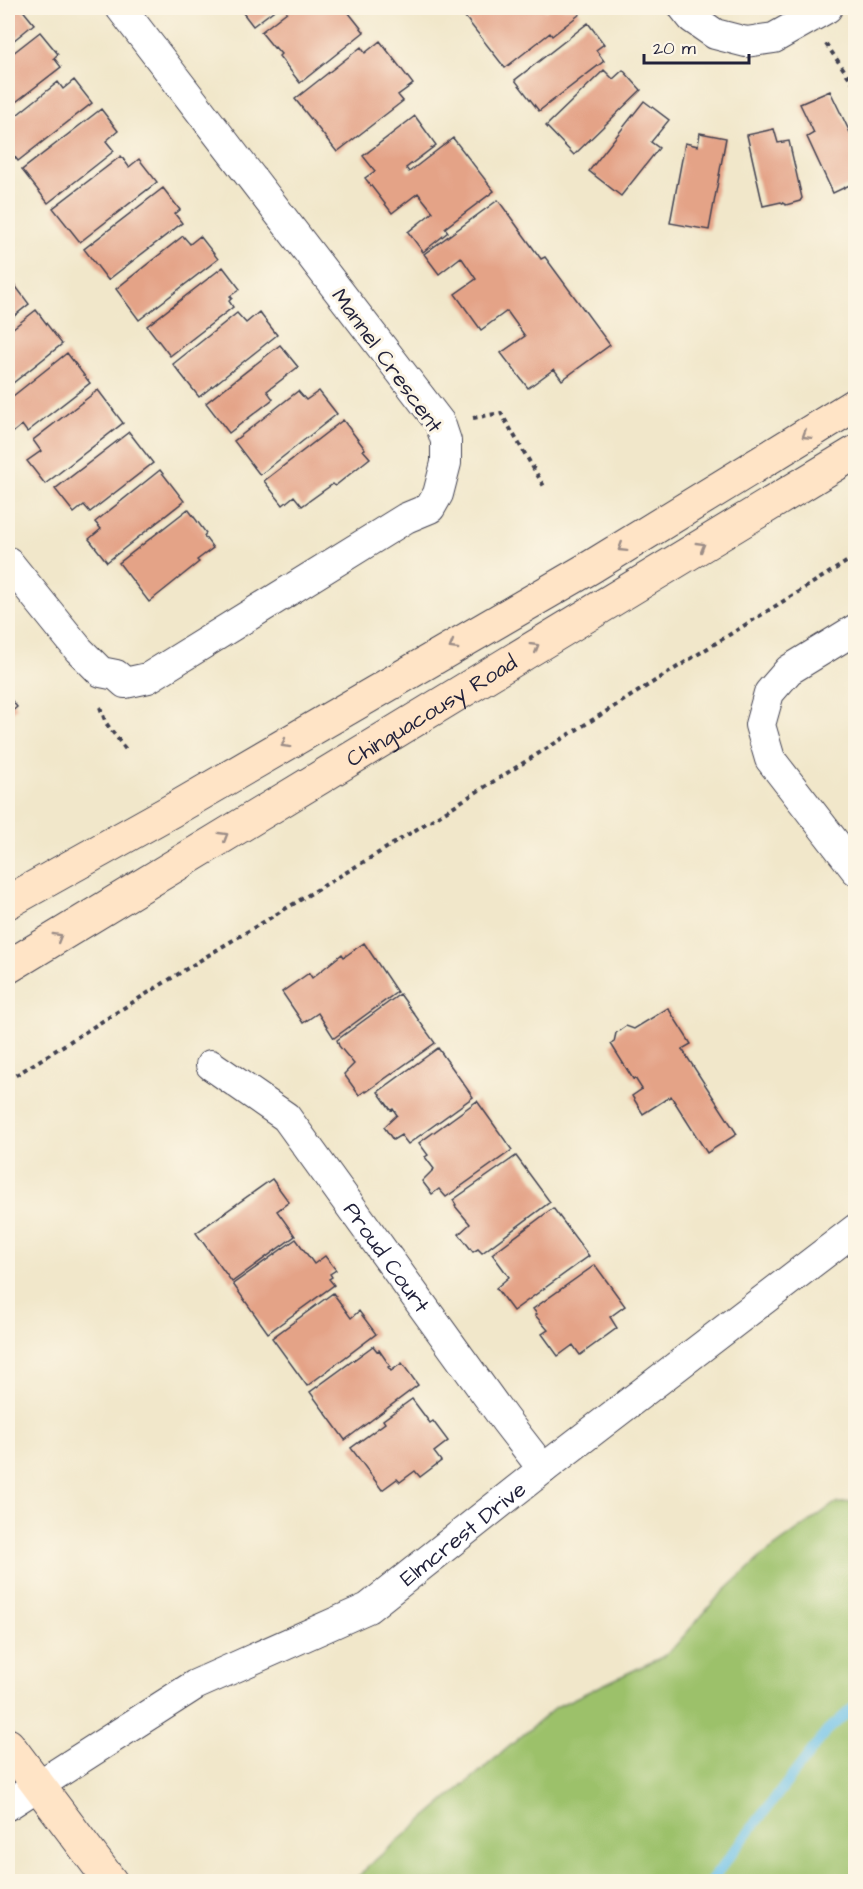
<svg xmlns="http://www.w3.org/2000/svg" width="863" height="1889" viewBox="0 0 863 1889" font-family="'Architects Daughter',sans-serif">
	<style>
		.green { fill: #9cc16b; stroke: #5f7253; stroke-width: 1.5 }
		.lines { fill: none; stroke-linecap: round; stroke-linejoin: round }
		.stream { stroke: #6cc1e9; stroke-width: 10 }
		.building { fill: #e4a387 }
		.street-casing { stroke: #414050; stroke-width: 32 }
		.secondary-casing { stroke: #414050; stroke-width: 35 }
		.path { stroke: #414050; stroke-width: 4; stroke-dasharray: 4.5 4.5; stroke-linecap: butt }
		.street { stroke: #fff; stroke-width: 30 }
		.secondary { stroke: #ffe4c6; stroke-width: 33 }
		.oneway { stroke: #9c8d87 }
		.labels { text-anchor: middle; stroke-width: 6; stroke-linejoin: round; paint-order: stroke }
		.street-label { font-size: 22px; fill: #22223b; stroke: #fcf5e5 }
	</style>
	<rect width="100%" height="100%" fill="#fcf5e5"/>
	<filter id="ink" filterUnits="userSpaceOnUse"><feTurbulence type="fractalNoise" baseFrequency=".0167" numOctaves="2"/><feDisplacementMap in="SourceGraphic" scale="12" xChannelSelector="R" yChannelSelector="G"/><feConvolveMatrix kernelMatrix="1 2 1 2 8 2 1 2 1" color-interpolation-filters="sRGB"/></filter>
	<filter id="wash" filterUnits="userSpaceOnUse"><feTurbulence type="fractalNoise" baseFrequency=".008" numOctaves="4" result="noise"/><feDisplacementMap in="SourceGraphic" scale="24" xChannelSelector="R" yChannelSelector="G"/><feGaussianBlur stdDeviation="1.35" result="paint"/><feColorMatrix in="noise" values="0 0 0 0 0 0 0 0 0 0 0 0 0 0 0 0 0 1.4 0 .05"/><feComposite in="paint" operator="in"/></filter>
	<g filter="url(#wash)">
		<rect width="100%" height="100%" fill="#f1e7ca"/>
		<path class="green" d="M 855,1501 L 855,1881 L 352,1881 L 367,1869 L 367,1867 L 556,1707 L 662,1657 L 675,1646 L 718,1597 L 762,1556 L 834,1504 Z"/>
		<g class="lines">
			<path class="stream" d="M 710,1882 L 827,1731 L 856,1705"/>
		</g>
		<g id="blocks">
			<path class="building" d="M 10,8 L 21,8 L 34,24 L 8,45 L 8,10 Z
				M 242,8 L 277,8 L 253,26 L 240,9 Z
				M 292,8 L 345,8 L 364,32 L 300,83 L 279,56 L 281,54 L 275,47 L 274,48 L 261,32 Z
				M 477,8 L 543,8 L 546,11 L 551,8 L 575,8 L 580,14 L 552,36 L 550,33 L 505,68 L 465,17 Z
				M 588,23 L 604,44 L 596,50 L 604,61 L 539,111 L 515,80 Z
				M 40,32 L 58,54 L 54,58 L 61,67 L 8,108 L 8,57 Z
				M 380,41 L 413,84 L 398,95 L 403,101 L 337,152 L 295,99 L 361,47 L 365,53 Z
				M 604,70 L 613,79 L 623,70 L 641,90 L 574,155 L 546,126 Z
				M 74,80 L 92,103 L 18,161 L 8,148 L 8,122 L 58,82 L 63,89 Z
				M 830,91 L 856,145 L 856,182 L 833,193 L 807,137 L 814,133 L 800,104 Z
				M 644,101 L 669,120 L 651,142 L 659,148 L 621,196 L 589,171 Z
				M 101,109 L 118,131 L 106,141 L 114,151 L 48,203 L 22,170 Z
				M 415,116 L 436,145 L 406,168 L 409,172 L 453,138 L 494,191 L 445,228 L 448,232 L 423,252 L 408,232 L 433,212 L 418,193 L 392,213 L 365,178 L 375,171 L 363,156 Z
				M 774,129 L 778,143 L 789,141 L 802,198 L 800,201 L 786,205 L 781,202 L 763,206 L 747,135 Z
				M 700,133 L 726,138 L 709,230 L 670,223 L 685,143 L 698,146 Z
				M 121,156 L 129,167 L 139,159 L 157,182 L 80,242 L 53,208 Z
				M 163,188 L 180,210 L 175,214 L 182,223 L 108,280 L 84,249 Z
				M 498,200 L 541,259 L 545,257 L 610,345 L 562,380 L 554,369 L 528,388 L 501,353 L 525,336 L 507,311 L 481,330 L 455,294 L 476,279 L 461,257 L 439,274 L 424,254 Z
				M 183,236 L 190,244 L 200,236 L 218,259 L 139,320 L 116,289 Z
				M 223,267 L 240,289 L 230,296 L 232,298 L 229,301 L 233,307 L 170,356 L 147,326 Z
				M 8,276 L 29,304 L 8,321 Z
				M 36,310 L 62,344 L 8,387 L 8,332 Z
				M 259,312 L 277,335 L 199,397 L 173,364 L 237,313 L 246,323 Z
				M 280,345 L 298,367 L 267,391 L 273,399 L 229,433 L 206,403 Z
				M 67,353 L 90,383 L 27,432 L 22,425 L 11,434 L 8,429 L 8,400 Z
				M 98,390 L 123,423 L 45,484 L 27,461 L 41,451 L 33,440 Z
				M 298,391 L 306,400 L 319,391 L 337,414 L 260,475 L 234,441 Z
				M 343,420 L 365,449 L 363,450 L 370,458 L 335,486 L 333,484 L 302,506 L 294,496 L 283,505 L 264,481 Z
				M 129,432 L 153,463 L 90,512 L 84,505 L 74,513 L 55,489 Z
				M 160,470 L 184,501 L 107,562 L 89,539 L 101,529 L 95,522 Z
				M 188,509 L 206,533 L 204,536 L 213,548 L 197,560 L 199,562 L 149,602 L 119,563 Z
				M 8,696 L 17,707 L 8,715 Z
				M 364,943 L 397,992 L 334,1038 L 318,1013 L 303,1023 L 282,992 L 309,973 L 312,978 L 342,954 L 344,957 Z
				M 400,994 L 435,1043 L 366,1092 L 365,1091 L 359,1095 L 344,1074 L 354,1064 L 339,1046 L 337,1040 Z
				M 668,1008 L 691,1044 L 682,1049 L 737,1134 L 707,1153 L 671,1096 L 643,1114 L 632,1096 L 642,1089 L 635,1078 L 633,1079 L 611,1044 L 614,1042 L 616,1033 L 626,1026 L 634,1029 Z
				M 438,1048 L 473,1097 L 408,1144 L 401,1135 L 393,1140 L 384,1127 L 397,1115 L 393,1109 L 391,1110 L 378,1092 Z
				M 477,1101 L 512,1150 L 446,1197 L 439,1189 L 432,1194 L 422,1181 L 434,1169 L 425,1157 L 428,1155 L 419,1143 Z
				M 516,1156 L 550,1202 L 482,1253 L 478,1249 L 473,1252 L 459,1234 L 470,1224 L 455,1206 L 456,1205 L 453,1200 Z
				M 272,1179 L 289,1202 L 277,1211 L 295,1236 L 232,1282 L 196,1233 Z
				M 553,1208 L 589,1256 L 513,1311 L 496,1288 L 509,1277 L 492,1254 Z
				M 296,1239 L 314,1264 L 325,1256 L 336,1270 L 330,1274 L 332,1277 L 329,1279 L 334,1285 L 268,1333 L 233,1284 Z
				M 595,1265 L 625,1306 L 610,1317 L 617,1328 L 580,1355 L 573,1345 L 558,1356 L 542,1334 L 548,1330 L 535,1315 L 537,1314 L 533,1309 Z
				M 333,1293 L 351,1318 L 359,1311 L 376,1334 L 307,1386 L 272,1338 Z
				M 373,1346 L 377,1351 L 379,1350 L 390,1366 L 388,1367 L 391,1371 L 402,1363 L 418,1385 L 345,1440 L 310,1392 Z
				M 412,1399 L 430,1423 L 433,1421 L 448,1441 L 434,1452 L 441,1461 L 420,1477 L 415,1471 L 400,1482 L 397,1479 L 382,1490 L 351,1448 L 385,1423 L 383,1420 Z"/>
		</g>
	</g>
	<g filter="url(#ink)">
		<use href="#blocks" fill-opacity="0" stroke="#414050" stroke-width="1.5"/>
		<g class="lines">
			<defs>
				<g id="street">
					<path d="M 684,8 L 692,18 L 715,34 L 746,42 L 774,38 L 827,8"/>
					<path d="M 8,562 L 79,650 L 101,672 L 116,675 L 125,683 L 148,678 L 406,518 L 430,508 L 438,494 L 446,463 L 446,441 L 440,423 L 121,8"/>
					<path d="M 856,629 L 789,670 L 769,693 L 760,725 L 770,759 L 856,870"/>
					<path id="s1" d="M 211,1065 L 286,1117 L 505,1420 L 543,1469"/>
					<path id="s2" d="M 8,1805 L 195,1685 L 368,1608 L 543,1469 L 856,1229"/>
				</g>
				<g id="secondary">
					<path d="M 8,902 L 171,811 L 591,567 L 856,404"/>
					<path id="s3" d="M 8,967 L 856,452"/>
					<path d="M 8,1745 L 111,1882"/>
				</g>
			</defs>
			<use href="#street" class="street-casing"/>
			<use href="#secondary" class="secondary-casing"/>
			<path class="path" d="M 826,44 L 856,87
				M 473,418 L 501,413 L 545,488
				M 100,707 L 106,723 L 127,751
				M 8,1080 L 220,948 L 380,852 L 856,556"/>
			<use href="#street" class="street"/>
			<use href="#secondary" class="secondary"/>
		</g>
		<defs><path id="oneway-chevron" d="M-2-3.5L2.5 0L-2 3.5" fill="none" stroke-width="1.6" stroke-linecap="round" stroke-linejoin="round" transform="scale(1.5)"/></defs>
		<g class="oneway">
			<use href="#oneway-chevron" transform="translate(806 435) rotate(148)"/>
			<use href="#oneway-chevron" transform="translate(701 546) rotate(-31)"/>
			<use href="#oneway-chevron" transform="translate(622 548) rotate(148)"/>
			<use href="#oneway-chevron" transform="translate(453 646) rotate(150)"/>
			<use href="#oneway-chevron" transform="translate(535 647) rotate(-31)"/>
			<use href="#oneway-chevron" transform="translate(285 744) rotate(150)"/>
			<use href="#oneway-chevron" transform="translate(224 836) rotate(-31)"/>
			<use href="#oneway-chevron" transform="translate(58 937) rotate(-31)"/>
		</g>
	</g>
	<g class="labels">
		<g class="street-label">
			<text transform="translate(388 360) rotate(54)" y="8">Mannel Crescent</text>
			<text dy="8" stroke="none"><textPath href="#s3" startOffset="495">Chinguacousy Road</textPath></text>
			<text dy="8" stroke="none"><textPath href="#s1" startOffset="264">Proud Court</textPath></text>
			<text dy="8" stroke="none"><textPath href="#s2" startOffset="532">Elmcrest Drive</textPath></text>
		</g>
	</g>
	<rect width="863" height="1889" fill="none" stroke="#fcf5e5" stroke-width="30"/>
	<path d="M644 54v9h105v-9" fill="none" stroke="#22223b" stroke-width="3"/>
	<text x="653" y="54" font-size="18" fill="#22223b" stroke="#fcf5e5" stroke-width="4.5" paint-order="stroke">20 m</text>
</svg>
